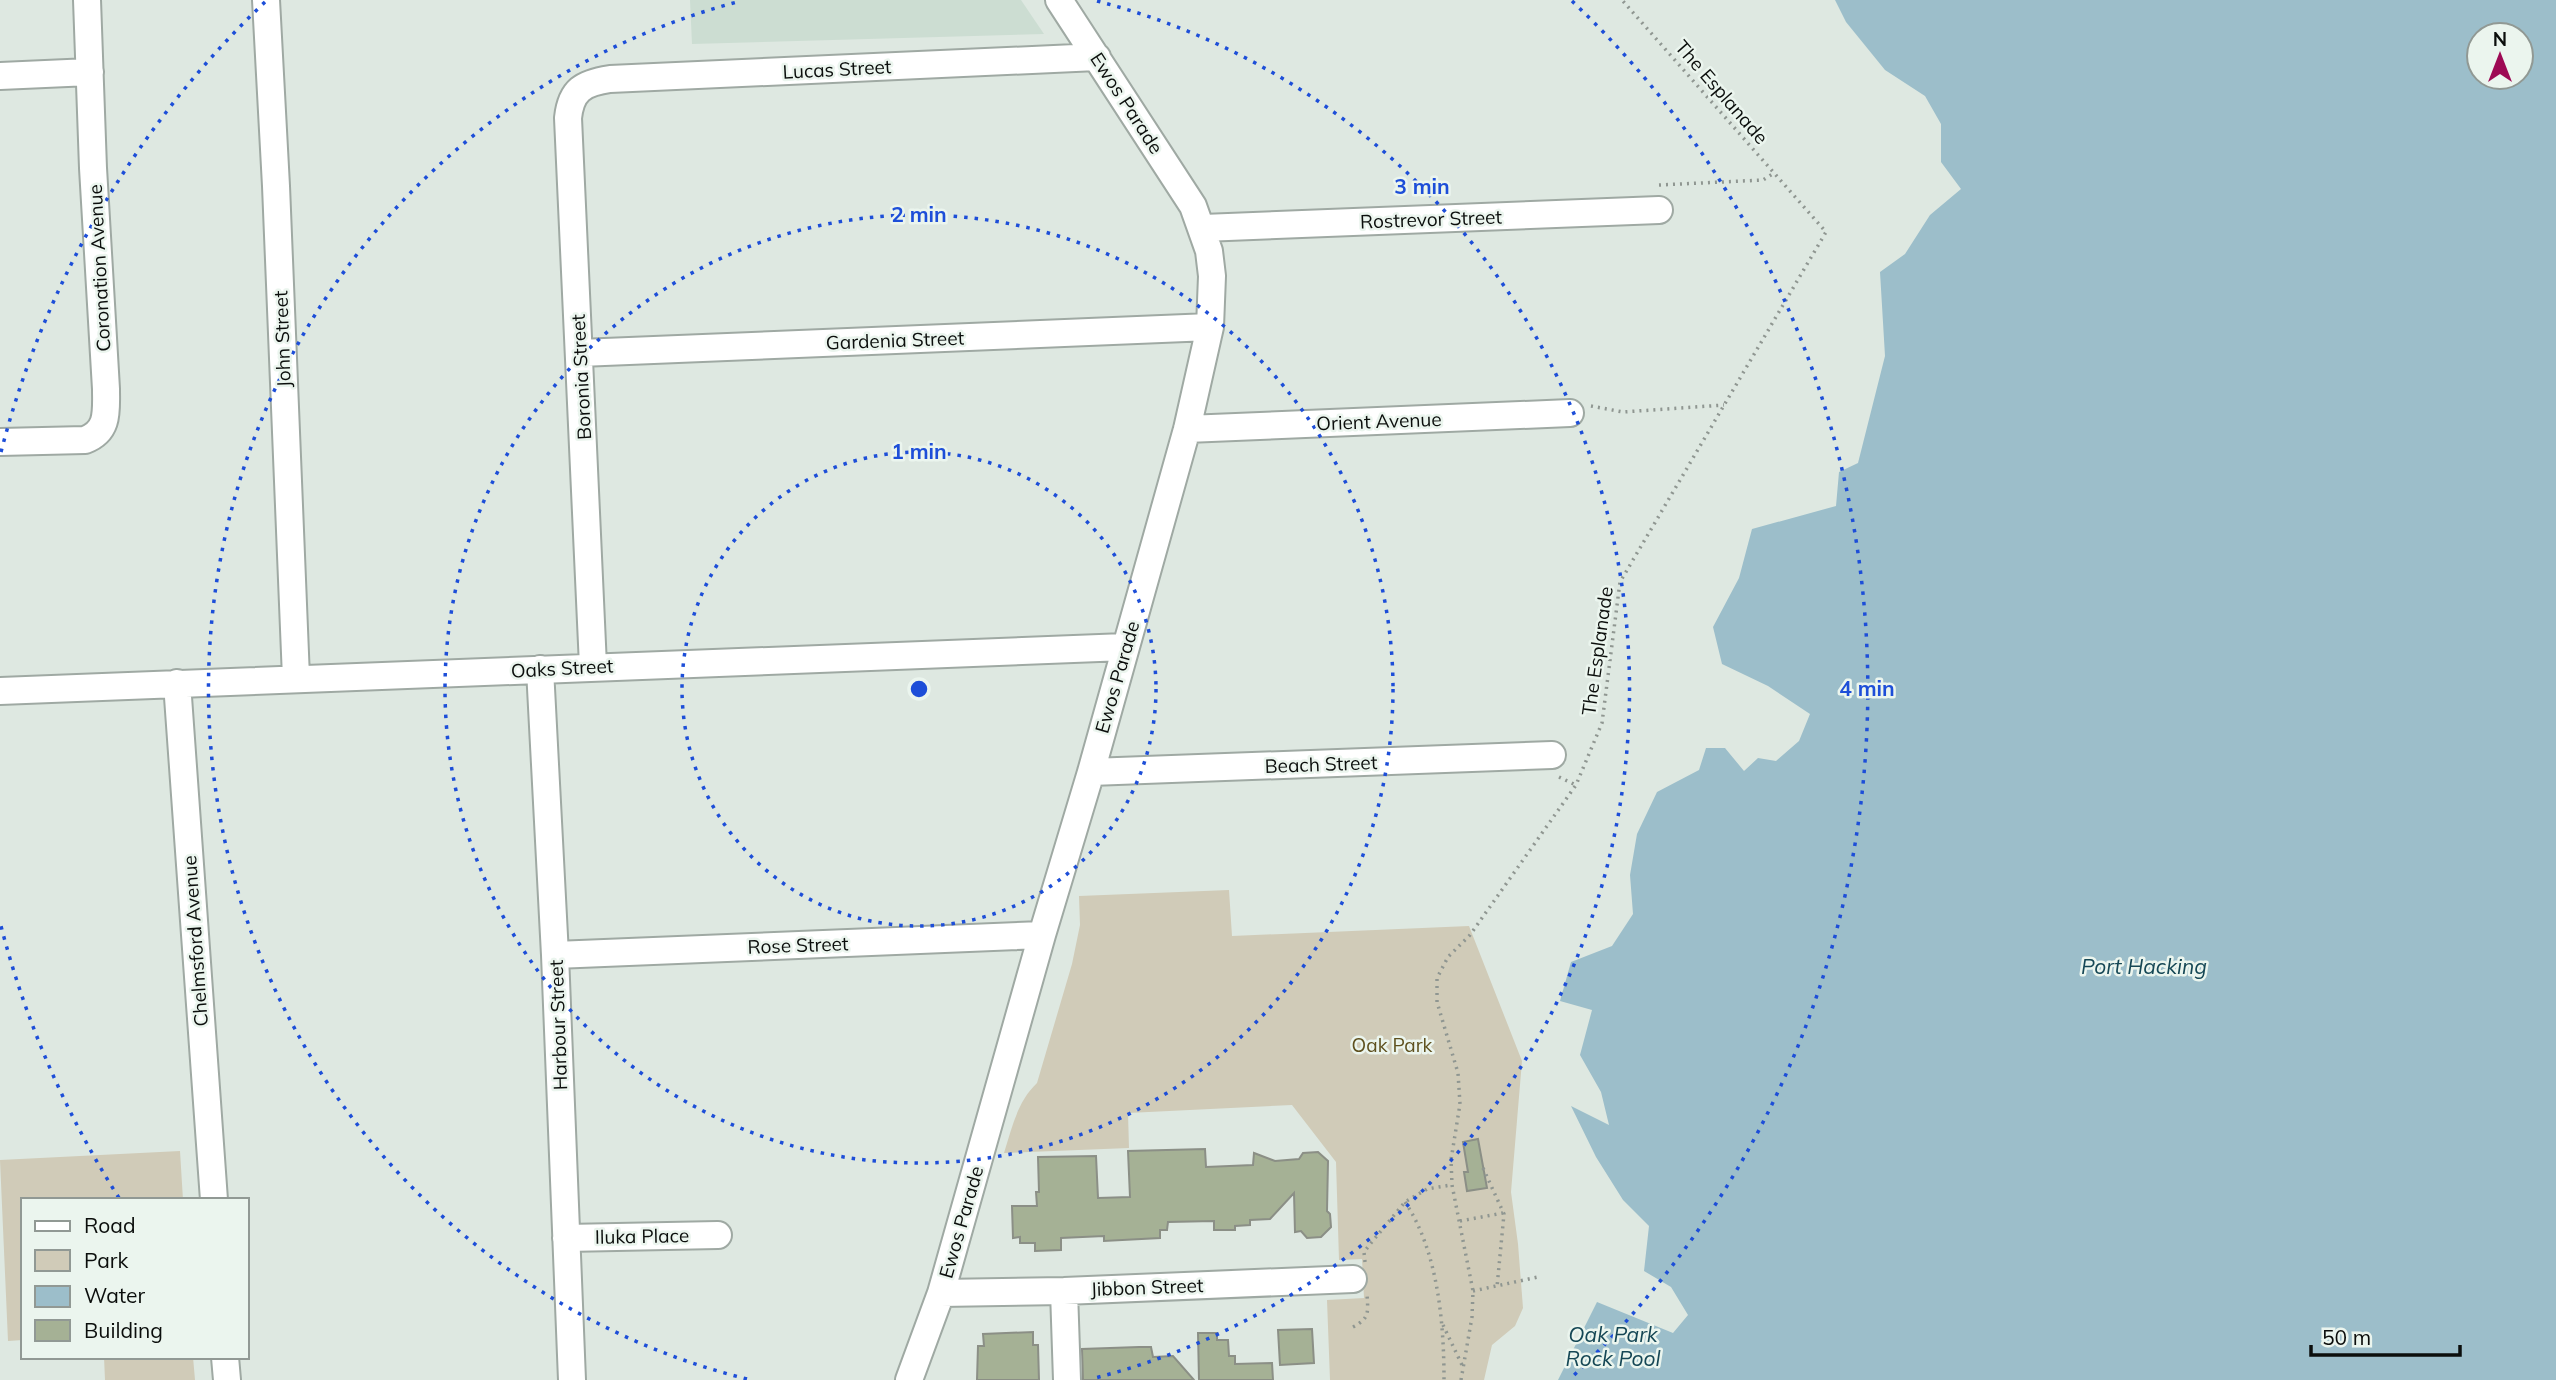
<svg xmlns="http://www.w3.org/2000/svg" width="2556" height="1380" viewBox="0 0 2556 1380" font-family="Mulish,sans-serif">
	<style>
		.built { fill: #ccddd2 }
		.green { fill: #d0cbb8 }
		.water { fill: #9cbeca; fill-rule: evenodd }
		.building { fill: #a5b195; stroke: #8b8f86; stroke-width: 2 }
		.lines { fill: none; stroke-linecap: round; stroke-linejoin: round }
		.minor-casing { stroke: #9fa9a3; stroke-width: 30 }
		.path { stroke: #8f9691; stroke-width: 3.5; stroke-dasharray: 2 5; stroke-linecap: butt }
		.minor { stroke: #fff; stroke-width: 26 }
		.ring { fill: none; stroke: #1d4ed8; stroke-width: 3.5; stroke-dasharray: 3.5 7 }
		.labels { text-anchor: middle; stroke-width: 5; stroke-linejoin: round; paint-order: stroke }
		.street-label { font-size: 19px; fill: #0b0e0c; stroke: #ebf5ee }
		.park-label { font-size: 19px; fill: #5e501e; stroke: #ebf5ee }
		.water-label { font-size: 21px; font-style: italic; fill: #154755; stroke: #ebf5ee }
		.centre { fill: #1d4ed8; stroke: #ebf5ee; stroke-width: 3.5 }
		.ring-label { font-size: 21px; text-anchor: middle; font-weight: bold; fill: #1d4ed8; stroke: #ebf5ee; stroke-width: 5; stroke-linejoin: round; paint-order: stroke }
	</style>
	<rect width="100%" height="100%" fill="#dee8e1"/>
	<path class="built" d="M 690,0 L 1021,0 L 1044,34 L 692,44 Z"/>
	<path class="green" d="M 1229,890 L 1232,936 L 1469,926 L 1522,1061 L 1511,1192 L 1518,1244 L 1523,1308 L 1515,1326 L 1492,1345 L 1484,1380 L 1330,1380 L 1327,1300 L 1364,1298 L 1362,1259 L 1339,1260 L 1336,1162 L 1292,1105 L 1128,1113 L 1129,1148 L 1004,1153 C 1012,1128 1017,1102 1037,1083 L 1072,964 L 1080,925 L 1079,896 Z
		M 180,1151 L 183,1200 L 23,1200 L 23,1340 L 8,1341 L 0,1160 Z
		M 104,1357 L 193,1357 L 195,1380 L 105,1380 Z"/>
	<path class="water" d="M 1835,0 L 2556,0 L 2556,1380 L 1558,1380 L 1597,1302 L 1673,1333 L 1688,1315 L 1671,1287 L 1644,1271 L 1649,1226 L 1623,1200 L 1596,1157 L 1571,1106 L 1609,1125 L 1601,1092 L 1580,1055 L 1592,1010 L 1560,1001 L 1571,962 L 1612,946 L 1633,914 L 1630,875 L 1637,834 L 1657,792 L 1699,770 L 1706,748 L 1725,748 L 1744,771 L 1758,758 L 1776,761 L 1799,741 L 1810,714 L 1768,686 L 1722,664 L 1713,627 L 1739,578 L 1752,529 L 1836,506 L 1839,472 L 1858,463 L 1885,356 L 1880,272 L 1905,254 L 1930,215 L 1961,189 L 1941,162 L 1941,124 L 1925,96 L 1885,70 L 1846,22 ZM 2479,35 L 2521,35 L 2521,77 L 2479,77 Z"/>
	<path class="building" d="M 1478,1139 L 1487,1188 L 1467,1191 L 1464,1172 L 1468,1172 L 1463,1142 Z
		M 1205,1149 L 1206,1167 L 1253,1165 L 1254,1153 L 1275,1161 L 1299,1159 L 1303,1153 L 1318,1152 L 1328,1161 L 1327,1211 L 1330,1214 L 1331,1227 L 1321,1237 L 1307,1238 L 1301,1231 L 1295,1232 L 1294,1193 L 1270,1219 L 1250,1220 L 1250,1225 L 1235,1226 L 1235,1230 L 1214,1230 L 1214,1221 L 1168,1222 L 1167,1230 L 1160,1230 L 1160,1238 L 1104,1241 L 1104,1236 L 1061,1238 L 1061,1250 L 1035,1251 L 1035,1243 L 1020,1243 L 1020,1237 L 1013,1238 L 1012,1206 L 1037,1206 L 1036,1192 L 1039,1192 L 1038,1157 L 1096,1156 L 1098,1198 L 1130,1197 L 1128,1151 Z
		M 1312,1329 L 1314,1363 L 1280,1365 L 1278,1330 Z
		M 1033,1332 L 1033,1345 L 1038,1345 L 1039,1380 L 977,1380 L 978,1346 L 984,1346 L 983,1334 Z
		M 1198,1333 L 1217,1333 L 1217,1340 L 1228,1340 L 1229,1356 L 1235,1356 L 1235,1364 L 1272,1363 L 1273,1380 L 1199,1380 Z
		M 1139,1347 L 1151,1347 L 1153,1357 L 1173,1356 L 1194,1380 L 1083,1380 L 1082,1349 Z"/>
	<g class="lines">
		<defs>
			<path id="minor" d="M 266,0 L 276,186 L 296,678
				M 0,76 L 90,72
				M 1203,228 L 1659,210
				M 580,353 L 1210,327
				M 1187,429 L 1570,413
				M 0,442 L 85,440 C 109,431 106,411 106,389 L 93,168 L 87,0
				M 593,666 L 568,118 C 571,90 583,83 610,79 L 1097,57
				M 540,669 L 555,955 L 572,1380
				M 177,683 L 214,1200
				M 0,691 L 1125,647
				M 1091,772 L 1552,755
				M 555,955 L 1042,935
				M 566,1238 L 718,1235
				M 1064,1291 L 1067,1380
				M 941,1293 L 1064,1291 L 1353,1279
				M 225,1357 L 227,1380
				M 909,1380 L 941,1293 L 1042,935 L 1091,772 L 1187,429 L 1210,327 L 1212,276 L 1209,251 L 1193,206 L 1059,0"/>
		</defs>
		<use href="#minor" class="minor-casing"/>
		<path class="path" d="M 1659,185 L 1763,180 L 1774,173
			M 1591,406 L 1623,412 L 1724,405
			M 1559,777 L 1576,785
			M 1483,1168 L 1504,1214 L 1497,1287
			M 1405,1202 C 1438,1251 1444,1323 1444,1380
			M 1460,1221 L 1503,1213
			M 1365,1262 L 1364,1252 L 1371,1243 L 1405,1202 L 1427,1189 L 1451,1185
			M 1473,1291 L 1538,1277
			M 1443,1325 L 1462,1365
			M 1353,1327 C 1370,1318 1368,1312 1367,1294
			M 1461,1380 L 1472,1317 L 1473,1291 L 1452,1185 L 1451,1160 L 1460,1104 L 1458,1073 L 1437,1002 L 1437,978 L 1448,957 L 1470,935 L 1576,785 L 1602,723 L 1620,582 L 1826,232 L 1622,0"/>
		<use href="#minor" class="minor"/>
	</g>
	<g class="ring">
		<circle cx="919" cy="689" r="237"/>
		<circle cx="919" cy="689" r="474"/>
		<path d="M747 1379A711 711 0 0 1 741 1M1097 1A711 711 0 0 1 1091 1379"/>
		<path d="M119 1198A948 948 0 0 1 1 926M1 452A948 948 0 0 1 266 1M1572 1A948 948 0 0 1 1572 1377"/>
	</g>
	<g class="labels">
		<g class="street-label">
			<text transform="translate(837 69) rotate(-3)" y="7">Lucas Street</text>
			<text transform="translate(1722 92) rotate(49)" y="7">The Esplanade</text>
			<text transform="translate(1127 103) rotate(57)" y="7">Ewos Parade</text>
			<text transform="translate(1431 219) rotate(-2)" y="7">Rostrevor Street</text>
			<text transform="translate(99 268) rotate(-93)" y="7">Coronation Avenue</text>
			<text transform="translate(282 339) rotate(-92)" y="7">John Street</text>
			<text transform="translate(895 340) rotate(-2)" y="7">Gardenia Street</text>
			<text transform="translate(581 377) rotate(-93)" y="7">Boronia Street</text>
			<text transform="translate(1379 421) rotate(-2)" y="7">Orient Avenue</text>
			<text transform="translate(1597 651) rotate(-82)" y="7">The Esplanade</text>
			<text transform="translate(562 668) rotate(-3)" y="7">Oaks Street</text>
			<text transform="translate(1117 677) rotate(-74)" y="7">Ewos Parade</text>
			<text transform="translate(1321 764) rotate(-2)" y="7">Beach Street</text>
			<text transform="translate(195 941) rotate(-94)" y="7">Chelmsford Avenue</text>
			<text transform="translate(798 945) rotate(-2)" y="7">Rose Street</text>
			<text transform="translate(558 1025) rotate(-92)" y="7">Harbour Street</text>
			<text transform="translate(961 1222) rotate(-74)" y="7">Ewos Parade</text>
			<text transform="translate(642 1236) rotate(-1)" y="7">Iluka Place</text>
			<text transform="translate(1147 1287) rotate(-2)" y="7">Jibbon Street</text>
		</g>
		<g class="park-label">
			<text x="1392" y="1052">Oak Park</text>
		</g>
		<g class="water-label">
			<text x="2144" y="974">Port Hacking</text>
			<text x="1613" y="1342">Oak Park<tspan x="1613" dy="24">Rock Pool</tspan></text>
		</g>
	</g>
	<circle cx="919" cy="689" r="10" class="centre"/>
	<g class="ring-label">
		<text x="1422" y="194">3 min</text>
		<text x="919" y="222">2 min</text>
		<text x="919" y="459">1 min</text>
		<text x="1867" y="696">4 min</text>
	</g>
	<rect x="21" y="1198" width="228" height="161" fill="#ebf5ee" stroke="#919994" stroke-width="2"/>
	<rect x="35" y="1221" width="35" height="10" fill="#ffffff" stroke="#919994" stroke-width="2"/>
	<text x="84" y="1233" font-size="21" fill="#0b0e0c">Road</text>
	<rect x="35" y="1250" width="35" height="21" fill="#d0cbb8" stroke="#919994" stroke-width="2"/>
	<text x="84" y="1268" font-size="21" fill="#0b0e0c">Park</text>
	<rect x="35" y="1286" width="35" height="21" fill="#9cbeca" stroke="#919994" stroke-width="2"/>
	<text x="84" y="1303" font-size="21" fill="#0b0e0c">Water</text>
	<rect x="35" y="1320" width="35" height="21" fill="#a5b195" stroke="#919994" stroke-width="2"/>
	<text x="84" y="1338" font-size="21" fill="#0b0e0c">Building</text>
	<g transform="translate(2500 56)"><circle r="33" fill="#ebf5ee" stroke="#919994" stroke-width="2"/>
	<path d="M0-5L12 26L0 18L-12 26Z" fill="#9d0954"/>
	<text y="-10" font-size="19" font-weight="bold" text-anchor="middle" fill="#0b0e0c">N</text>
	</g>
	<path d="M2311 1345v10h149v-10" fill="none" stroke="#0b0e0c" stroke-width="3.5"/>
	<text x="2322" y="1345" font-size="21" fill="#0b0e0c" stroke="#ebf5ee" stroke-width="5" paint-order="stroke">50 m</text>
</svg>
